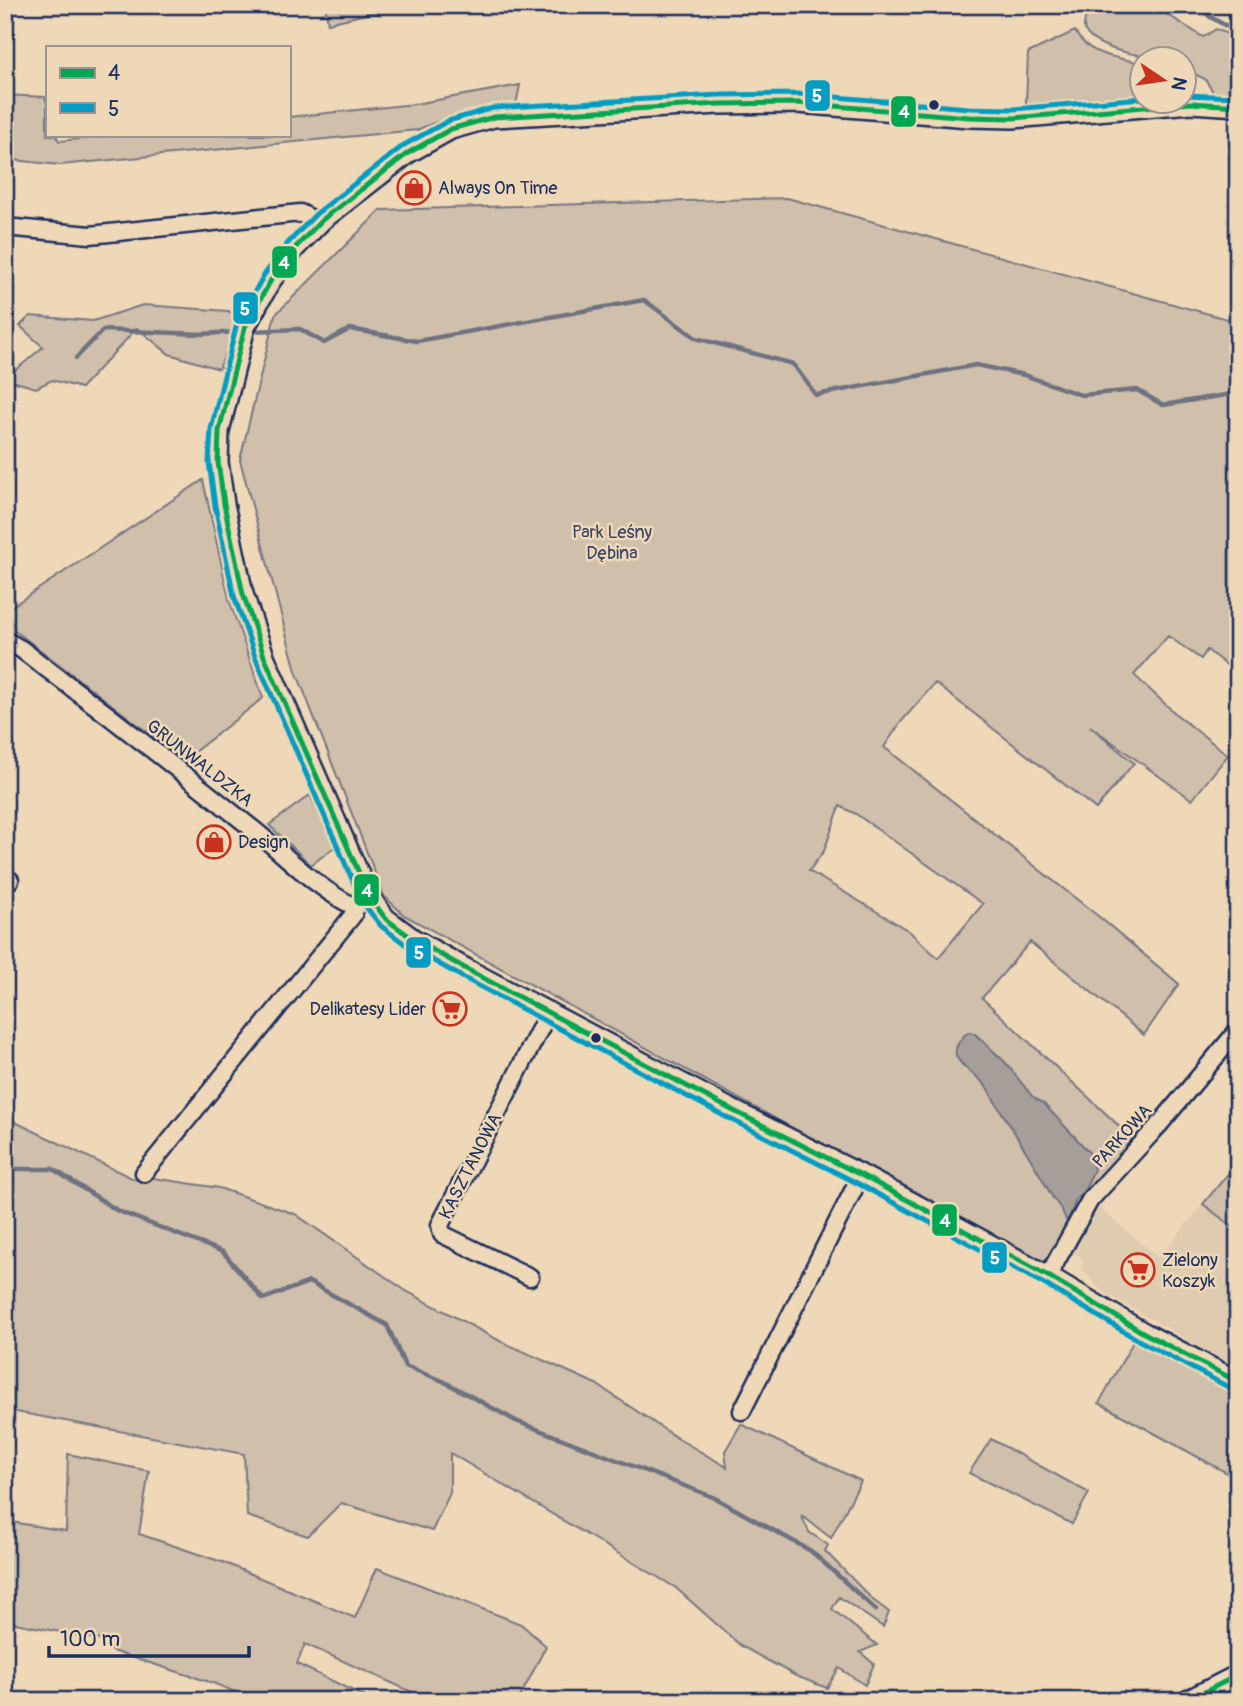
<svg xmlns="http://www.w3.org/2000/svg" width="1243" height="1706" viewBox="0 0 1243 1706" font-family="Pangolin,sans-serif">
	<style>
		.built { fill: #dfcbb0 }
		.green { fill: #d0bfaa; stroke: #767784; stroke-width: 2; fill-rule: evenodd }
		.water { fill: #a69e98; stroke: #6e7281; stroke-width: 2 }
		.lines { fill: none; stroke-linecap: round; stroke-linejoin: round }
		.stream { stroke: #6e7281; stroke-width: 4.5 }
		.minor-casing { stroke: #1b2f5e; stroke-width: 21 }
		.tertiary-casing { stroke: #1b2f5e; stroke-width: 24 }
		.minor { stroke: #efd8b7; stroke-width: 16 }
		.tertiary { stroke: #efd8b7; stroke-width: 19 }
		.bus-1-casing { stroke: #efd8b7; stroke-width: 10 }
		.bus-2-casing { stroke: #efd8b7; stroke-width: 10 }
		.bus-1 { stroke: #00a651; stroke-width: 5 }
		.bus-2 { stroke: #039dc3; stroke-width: 5 }
		.bus-dot { fill: #1b2f5e; stroke: #efd8b7; stroke-width: 2.5 }
		.labels { text-anchor: middle; stroke-width: 5; stroke-linejoin: round; paint-order: stroke }
		.poi-label { font-size: 18px; fill: #1b2f5e; stroke: #efd8b7; text-anchor: start }
		.park-label { font-size: 18px; fill: #364569; stroke: #efd8b7 }
		.street-label { font-size: 18px; fill: #1b2f5e; stroke: #efd8b7 }
		.line-badge { stroke: #efd8b7; stroke-width: 2.5 }
		.badge-label { font-size: 19px; text-anchor: middle; font-weight: bold; fill: #fff }
	</style>
	<rect width="100%" height="100%" fill="#efd8b7"/>
	<filter id="ink" filterUnits="userSpaceOnUse"><feTurbulence type="fractalNoise" baseFrequency=".0143" numOctaves="2"/><feDisplacementMap in="SourceGraphic" scale="14" xChannelSelector="R" yChannelSelector="G"/><feConvolveMatrix kernelMatrix="1 2 1 2 8 2 1 2 1" color-interpolation-filters="sRGB"/></filter>
	<g filter="url(#ink)">
		<path class="built" d="M 1203,1204 L 1238,1231 L 1238,1376 L 1170,1329 L 1103,1292 L 1080,1267 L 1084,1261 L 1078,1254 L 1073,1254 L 1080,1233 L 1098,1207 L 1159,1258 Z"/>
		<path class="green" d="M 325,5 L 405,5 L 328,23 Z
			M 1089,5 L 1145,5 L 1157,8 L 1203,37 L 1216,29 L 1228,34 L 1238,21 L 1238,95 L 1213,92 L 1205,79 L 1184,69 L 1184,60 C 1163,60 1088,52 1084,27 C 1084,21 1087,11 1089,5 Z
			M 1075,31 C 1087,56 1117,57 1141,63 L 1141,94 L 1026,104 L 1028,53 Z
			M 520,85 L 516,105 C 481,109 449,115 417,130 L 60,165 L 5,159 L 5,95 L 45,97 L 47,104 L 47,135 L 56,135 L 59,141 L 122,135 L 289,135 L 289,117 L 415,104 Z
			M 787,198 L 1238,322 L 1238,674 L 1207,650 L 1201,659 L 1168,636 L 1134,675 L 1177,715 L 1228,755 L 1192,800 L 1090,726 L 1134,763 L 1096,809 L 935,683 L 901,722 L 884,747 L 1103,920 L 1179,984 L 1144,1035 L 1030,942 L 982,998 L 1132,1138 L 1042,1265 L 404,915 L 384,896 L 296,671 L 240,460 L 275,315 L 381,210 ZM 840,806 L 856,814 L 983,904 L 938,958 L 909,931 L 809,871 L 824,851 Z
			M 143,305 L 228,311 L 240,316 L 219,369 L 169,354 L 137,328 L 81,388 L 52,380 L 36,388 L 5,379 L 43,347 L 20,326 L 30,316 L 93,321 Z
			M 203,480 L 229,599 L 263,698 L 184,760 L 5,623 L 5,611 Z
			M 310,795 L 336,846 L 311,865 L 269,825 Z
			M 5,1120 L 13,1121 L 136,1180 L 147,1177 L 219,1188 L 295,1214 L 406,1291 L 500,1341 L 596,1384 L 677,1438 L 727,1467 L 725,1451 L 741,1424 L 861,1481 L 831,1538 L 801,1515 L 809,1532 L 828,1545 L 825,1551 L 873,1600 L 889,1612 L 883,1627 L 839,1597 L 832,1609 L 877,1645 L 860,1652 L 874,1664 L 865,1685 L 839,1668 L 827,1688 L 796,1676 L 741,1646 L 676,1588 L 450,1453 L 450,1493 L 432,1531 L 341,1503 L 308,1536 L 247,1516 L 244,1454 L 5,1410 Z
			M 1236,1164 L 1238,1165 L 1238,1231 L 1203,1204 Z
			M 1134,1340 L 1238,1396 L 1238,1479 L 1099,1403 Z
			M 991,1439 L 1089,1493 L 1072,1524 L 969,1473 Z
			M 68,1454 L 149,1471 L 139,1534 L 225,1563 L 355,1618 L 377,1568 L 521,1624 L 546,1646 L 518,1701 L 432,1701 L 305,1644 L 297,1664 L 374,1701 L 257,1701 L 213,1683 L 112,1651 L 100,1640 L 5,1621 L 5,1521 L 66,1531 Z"/>
		<path class="water" d="M 968,1032 L 974,1033 L 1005,1062 L 1032,1096 L 1044,1104 L 1089,1152 L 1094,1169 L 1083,1195 L 1076,1199 L 1069,1218 L 1066,1220 C 1062,1207 1056,1204 1050,1193 C 1032,1159 1011,1128 991,1095 C 982,1069 933,1063 968,1032 Z"/>
		<g class="lines">
			<path class="stream" d="M 1199,5 L 1209,16 L 1226,26 L 1238,19
				M 251,331 L 300,329 L 324,343 L 350,329 L 417,341 L 644,300 L 696,338 L 793,364 L 816,395 L 976,365 L 1024,375 L 1081,395 L 1137,390 L 1163,405 L 1238,393
				M 76,358 L 103,330 L 201,334 L 238,332
				M 5,1169 L 53,1169 L 118,1211 L 223,1252 L 263,1299 L 309,1282 L 387,1325 L 405,1366 L 443,1381 L 516,1421 L 713,1497 L 811,1551 L 876,1610"/>
			<defs>
				<path id="minor" d="M 5,227 L 90,235 L 300,213 L 320,223
					M 5,640 L 21,649 C 98,707 174,766 249,826 C 284,853 315,888 355,907 L 370,898
					M 5,877 L 10,880
					M 144,1173 L 353,915 L 355,907
					M 1048,1276 L 1090,1200 L 1159,1125 L 1238,1030
					M 530,1277 L 442,1234 L 440,1225 L 549,1011
					M 742,1411 L 861,1175"/>
				<path id="tertiary" d="M 1238,106 L 1191,103 L 1013,118 L 969,117 L 798,103 L 719,104 L 494,117 L 451,129 L 408,153 L 322,220 L 294,249 L 271,280 L 245,327 L 219,431 L 218,462 L 224,504 L 243,594 L 264,656 L 354,863 L 370,898 L 386,919 L 413,939 L 468,970 L 730,1109 L 861,1175 L 1048,1276 L 1144,1333 L 1238,1382
					M 1187,1701 L 1238,1675"/>
			</defs>
			<use href="#minor" class="minor-casing"/>
			<use href="#tertiary" class="tertiary-casing"/>
			<use href="#minor" class="minor"/>
			<use href="#tertiary" class="tertiary"/>
			<defs>
				<path id="bus-1" d="M 1238,106 L 1191,103 L 1013,118 L 969,117 L 798,103 L 719,104 L 494,117 L 451,129 L 408,153 L 322,220 L 294,249 L 271,280 L 245,327 L 219,431 L 218,462 L 224,504 L 243,594 L 264,656 L 370,898 L 386,919 L 413,939 L 468,970 L 730,1109 L 861,1175 L 1048,1276 L 1144,1333 L 1238,1382
					M 1187,1701 L 1238,1675"/>
				<path id="bus-2" d="M 1184,95 L 1238,97
					M 1142,98 L 1013,109 L 969,108 L 799,94 L 719,95 L 493,108 L 448,121 L 404,145 L 316,214 L 288,243 L 264,275 L 237,323 L 211,429 L 209,462 L 215,506 L 234,596 L 256,659 L 362,902 L 381,926 L 409,947 L 464,978 L 726,1117 L 857,1183 L 1044,1284 L 1140,1341 L 1234,1390"/>
			</defs>
			<use href="#bus-1" class="bus-1-casing"/>
			<use href="#bus-2" class="bus-2-casing"/>
			<use href="#bus-1" class="bus-1"/>
			<use href="#bus-2" class="bus-2"/>
		</g>
	</g>
	<defs>
		<symbol id="shop-ring" viewBox="-11 -11 22 22"><circle r="9.5" fill="#efd8b7" stroke="#c8321e" stroke-width="1.5"/><path d="M-5-2.5h2.3a2.7 3.5 0 0 1 5.4 0H5L5.5 6h-11ZM-1.5-2.5h3a1.5 2.3 0 0 0-3 0Z" fill="#c8321e"/></symbol>
		<symbol id="supermarket-ring" viewBox="-11 -11 22 22"><circle r="9.5" fill="#efd8b7" stroke="#c8321e" stroke-width="1.5"/><path d="M-6-5.5h2.5l.6 2H6L4.5 2H-2.5L-4.4-4H-6ZM-1.5 3.2a1.3 1.3 0 1 0 .1 0ZM3 3.2a1.3 1.3 0 1 0 .1 0Z" fill="#c8321e"/></symbol>
	</defs>
	<g fill-rule="evenodd">
		<use href="#shop-ring" x="395" y="169" width="38" height="38"/>
		<use href="#shop-ring" x="195" y="823" width="38" height="38"/>
		<use href="#supermarket-ring" x="431" y="990" width="38" height="38"/>
		<use href="#supermarket-ring" x="1119" y="1251" width="38" height="38"/>
	</g>
	<g class="bus-dot">
		<circle cx="934" cy="105" r="6"/>
		<circle cx="596" cy="1038" r="6"/>
	</g>
	<g class="labels">
		<g class="poi-label">
			<text x="438" y="194">Always On Time</text>
			<text x="238" y="848">Design</text>
			<text x="426" y="1015" text-anchor="end">Delikatesy Lider</text>
			<text x="1162" y="1266">Zielony<tspan x="1162" dy="21">Koszyk</tspan></text>
		</g>
		<g class="park-label">
			<text x="612" y="538">Park Leśny<tspan x="612" dy="21">Dębina</tspan></text>
		</g>
		<g class="street-label">
			<text transform="translate(200 763) rotate(38)" y="6">GRUNWALDZKA</text>
			<text transform="translate(1122 1136) rotate(-48)" y="6">PARKOWA</text>
			<text transform="translate(470 1166) rotate(-63)" y="6">KASZTANOWA</text>
		</g>
	</g>
	<g class="line-badge">
		<rect x="804" y="79" width="27" height="33" rx="7" fill="#039dc3"/>
		<rect x="890" y="95" width="27" height="33" rx="7" fill="#00a651"/>
		<rect x="271" y="245" width="27" height="34" rx="7" fill="#00a651"/>
		<rect x="232" y="291" width="27" height="34" rx="7" fill="#039dc3"/>
		<rect x="353" y="873" width="27" height="34" rx="7" fill="#00a651"/>
		<rect x="405" y="936" width="27" height="33" rx="7" fill="#039dc3"/>
		<rect x="931" y="1203" width="27" height="34" rx="7" fill="#00a651"/>
		<rect x="981" y="1241" width="27" height="33" rx="7" fill="#039dc3"/>
	</g>
	<g class="badge-label">
		<text x="817" y="102">5</text>
		<text x="904" y="118">4</text>
		<text x="284" y="269">4</text>
		<text x="245" y="315">5</text>
		<text x="367" y="897">4</text>
		<text x="419" y="959">5</text>
		<text x="945" y="1227">4</text>
		<text x="995" y="1264">5</text>
	</g>
	<rect width="1243" height="1706" fill="none" stroke="#efd8b7" stroke-width="28"/>
	<rect x="14" y="14" width="1215" height="1678" fill="none" stroke="#1b2f5e" stroke-width="2.5" filter="url(#ink)"/>
	<rect x="46" y="46" width="245" height="91" fill="#efd8b7" stroke="#9a9493" stroke-width="2"/>
	<rect x="60" y="68" width="35" height="10" fill="#00a651" stroke="#9a9493" stroke-width="2"/>
	<text x="108" y="80" font-size="21" fill="#1b2f5e">4</text>
	<rect x="60" y="103" width="35" height="10" fill="#039dc3" stroke="#9a9493" stroke-width="2"/>
	<text x="108" y="116" font-size="21" fill="#1b2f5e">5</text>
	<g transform="translate(1163 80) rotate(103)"><circle r="33" fill="#efd8b7" stroke="#9a9493" stroke-width="2"/>
	<path d="M0-5L12 26L0 18L-12 26Z" fill="#c8321e"/>
	<text y="-10" font-size="19" font-weight="bold" text-anchor="middle" fill="#1b2f5e">N</text>
	</g>
	<path d="M49 1646v10h200v-10" fill="none" stroke="#1b2f5e" stroke-width="3.5"/>
	<text x="60" y="1646" font-size="21" fill="#1b2f5e" stroke="#efd8b7" stroke-width="5" paint-order="stroke">100 m</text>
</svg>
